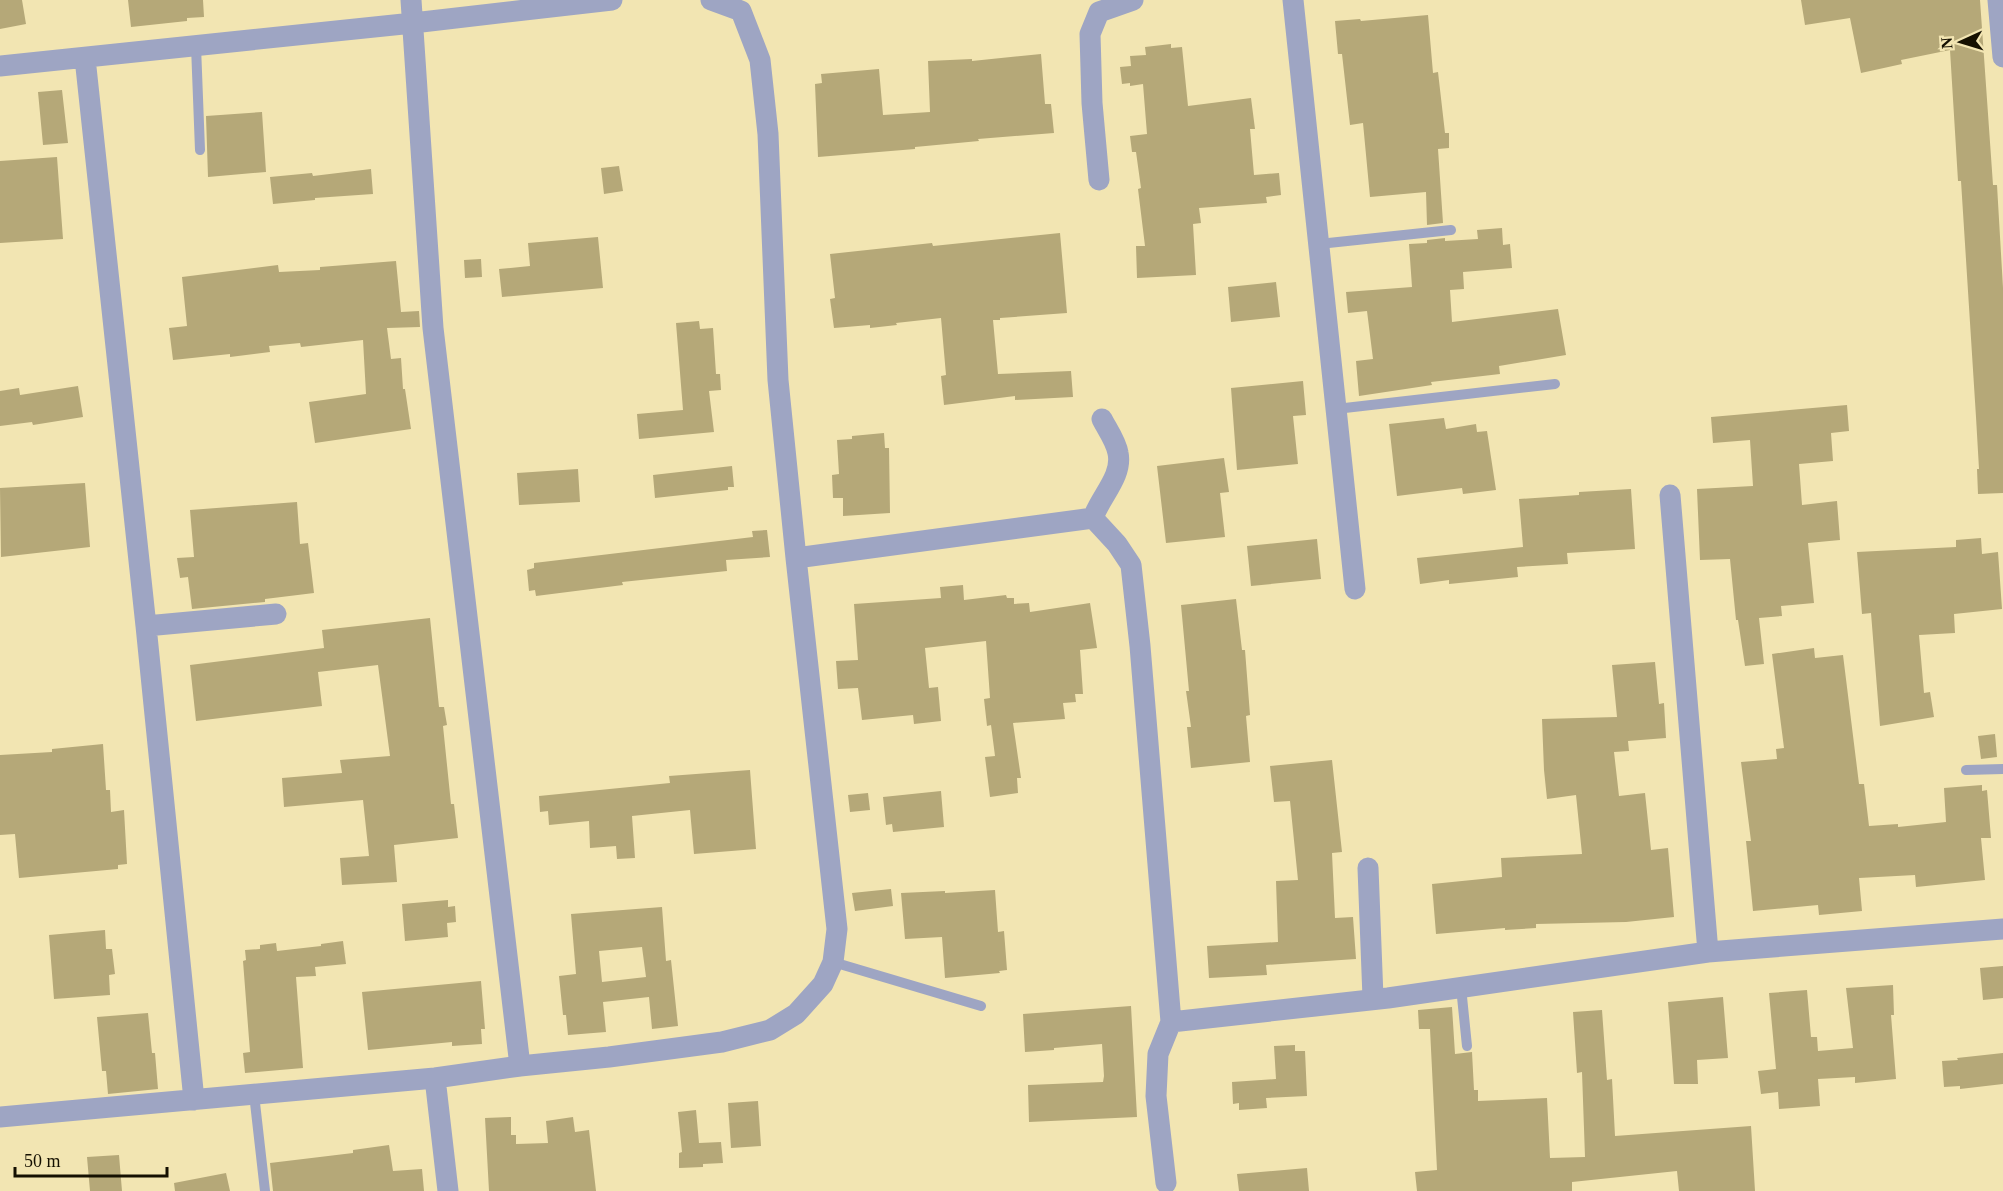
<svg xmlns="http://www.w3.org/2000/svg" width="2003" height="1191" viewBox="0 0 2003 1191" font-family="'Times New Roman',serif">
	<style>
		.building { fill: #b5a878; fill-rule: evenodd }
		.lines { fill: none; stroke-linecap: round; stroke-linejoin: round }
		.service { stroke: #9ea5c3; stroke-width: 10 }
		.minor { stroke: #9ea5c3; stroke-width: 21 }
	</style>
	<rect width="100%" height="100%" fill="#f2e5b2"/>
	<path class="building" d="M 0,0 L 22,0 L 26,24 L 0,29 Z
		M 128,0 L 203,0 L 204,17 L 187,18 L 187,21 L 131,27 Z
		M 1801,0 L 1980,0 L 1993,185 L 1997,185 L 2003,288 L 2003,493 L 1978,494 L 1977,469 L 1979,469 L 1976,417 L 1961,181 L 1958,181 L 1950,50 L 1901,60 L 1902,64 L 1861,73 L 1850,18 L 1805,25 Z
		M 1428,15 L 1433,73 L 1438,72 L 1445,133 L 1449,133 L 1449,148 L 1438,149 L 1443,223 L 1427,225 L 1426,192 L 1370,197 L 1363,123 L 1350,125 L 1342,54 L 1338,54 L 1335,21 L 1360,19 L 1361,21 Z
		M 1171,44 L 1171,48 L 1182,47 L 1188,106 L 1251,98 L 1255,129 L 1250,129 L 1254,175 L 1279,173 L 1281,195 L 1266,197 L 1267,203 L 1199,208 L 1201,223 L 1193,224 L 1196,275 L 1137,278 L 1136,246 L 1145,246 L 1138,189 L 1141,188 L 1136,152 L 1132,152 L 1130,136 L 1147,134 L 1143,84 L 1130,86 L 1130,83 L 1122,84 L 1120,67 L 1131,66 L 1130,56 L 1146,55 L 1145,47 Z
		M 1041,54 L 1045,104 L 1051,104 L 1054,133 L 978,139 L 979,141 L 915,147 L 915,149 L 818,157 L 815,84 L 822,83 L 821,74 L 879,69 L 883,115 L 930,112 L 928,61 L 972,59 L 972,61 Z
		M 62,90 L 68,143 L 43,145 L 38,92 Z
		M 262,112 L 266,172 L 208,177 L 206,116 Z
		M 57,157 L 63,239 L 0,243 L 0,161 Z
		M 619,166 L 623,191 L 604,194 L 601,168 Z
		M 371,169 L 373,194 L 315,198 L 315,200 L 273,204 L 270,177 L 312,173 L 313,176 Z
		M 1502,228 L 1503,245 L 1510,244 L 1512,268 L 1463,272 L 1464,289 L 1450,290 L 1452,322 L 1558,309 L 1566,355 L 1499,366 L 1500,374 L 1431,382 L 1432,385 L 1359,396 L 1356,361 L 1373,359 L 1367,311 L 1348,313 L 1346,292 L 1412,287 L 1409,244 L 1427,243 L 1427,240 L 1445,238 L 1445,241 L 1478,239 L 1477,230 Z
		M 1060,233 L 1067,313 L 1000,318 L 1000,320 L 993,320 L 998,374 L 1071,371 L 1073,397 L 1015,400 L 1015,396 L 944,405 L 941,376 L 946,375 L 941,318 L 896,323 L 897,325 L 870,328 L 870,325 L 834,328 L 830,299 L 835,298 L 830,254 L 932,243 L 933,246 Z
		M 598,237 L 603,288 L 502,297 L 499,269 L 530,266 L 528,243 Z
		M 481,259 L 482,277 L 465,278 L 464,260 Z
		M 396,261 L 401,312 L 419,311 L 420,327 L 387,328 L 391,359 L 401,358 L 403,389 L 405,389 L 411,429 L 315,443 L 309,402 L 366,394 L 363,340 L 301,347 L 300,343 L 269,346 L 270,352 L 230,357 L 230,354 L 173,360 L 169,328 L 187,326 L 182,277 L 278,265 L 279,272 L 320,270 L 320,267 Z
		M 1276,282 L 1280,317 L 1231,322 L 1228,287 Z
		M 699,321 L 700,329 L 713,328 L 716,374 L 720,374 L 721,390 L 709,391 L 714,432 L 639,439 L 637,414 L 683,410 L 676,323 Z
		M 1303,381 L 1306,415 L 1293,416 L 1298,464 L 1237,470 L 1231,388 Z
		M 78,386 L 83,417 L 33,425 L 32,422 L 0,426 L 0,391 L 19,388 L 20,395 Z
		M 1847,405 L 1849,431 L 1831,433 L 1833,461 L 1799,464 L 1802,505 L 1837,501 L 1840,540 L 1808,543 L 1814,603 L 1781,606 L 1782,616 L 1759,618 L 1764,664 L 1745,666 L 1738,620 L 1736,620 L 1730,559 L 1700,560 L 1697,489 L 1753,486 L 1750,440 L 1713,443 L 1711,417 Z
		M 1444,418 L 1446,429 L 1476,424 L 1477,432 L 1487,431 L 1496,490 L 1463,494 L 1462,488 L 1397,496 L 1389,424 Z
		M 884,433 L 885,448 L 889,448 L 890,513 L 843,516 L 843,498 L 833,498 L 832,475 L 839,474 L 837,440 L 852,439 L 852,436 Z
		M 1224,458 L 1229,492 L 1220,493 L 1225,537 L 1166,543 L 1157,466 Z
		M 732,466 L 734,487 L 728,487 L 728,490 L 655,498 L 653,475 Z
		M 578,469 L 580,502 L 519,505 L 517,473 Z
		M 85,483 L 90,547 L 1,557 L 0,488 Z
		M 1631,489 L 1635,549 L 1567,553 L 1568,564 L 1517,567 L 1518,577 L 1449,584 L 1449,580 L 1420,584 L 1417,558 L 1523,547 L 1519,499 L 1579,495 L 1579,492 Z
		M 297,502 L 300,544 L 308,543 L 314,593 L 265,599 L 265,602 L 192,609 L 188,577 L 180,578 L 177,558 L 194,557 L 190,510 Z
		M 767,530 L 770,557 L 726,560 L 727,571 L 622,582 L 623,585 L 536,596 L 535,590 L 529,591 L 527,570 L 534,568 L 534,563 L 753,537 L 752,531 Z
		M 1981,538 L 1982,554 L 1998,552 L 2002,609 L 1954,614 L 1955,633 L 1919,635 L 1924,693 L 1930,692 L 1934,717 L 1880,726 L 1871,613 L 1862,614 L 1857,552 L 1956,547 L 1956,540 Z
		M 1317,539 L 1321,579 L 1251,586 L 1247,546 Z
		M 963,585 L 964,600 L 1006,595 L 1007,598 L 1014,598 L 1014,604 L 1029,603 L 1030,612 L 1090,603 L 1097,648 L 1080,650 L 1083,694 L 1075,694 L 1076,702 L 1063,703 L 1065,719 L 1013,723 L 1021,778 L 1017,778 L 1018,793 L 990,797 L 985,757 L 995,756 L 991,725 L 987,726 L 984,699 L 990,698 L 986,641 L 925,648 L 929,688 L 938,687 L 941,721 L 914,724 L 913,715 L 862,720 L 858,688 L 838,689 L 836,661 L 858,660 L 854,604 L 941,598 L 940,587 Z
		M 1236,599 L 1242,650 L 1245,650 L 1250,715 L 1246,716 L 1250,762 L 1191,768 L 1187,727 L 1191,727 L 1186,691 L 1189,691 L 1181,605 Z
		M 430,618 L 439,707 L 444,707 L 447,725 L 443,726 L 451,804 L 454,804 L 458,838 L 394,845 L 397,882 L 342,885 L 340,858 L 369,856 L 363,800 L 284,807 L 282,778 L 342,773 L 340,760 L 390,756 L 378,665 L 318,672 L 322,706 L 196,721 L 190,665 L 324,648 L 322,630 Z
		M 1814,648 L 1815,658 L 1843,655 L 1859,784 L 1864,784 L 1869,826 L 1898,824 L 1898,827 L 1946,822 L 1944,788 L 1982,785 L 1982,791 L 1987,790 L 1991,838 L 1981,838 L 1985,880 L 1916,887 L 1915,875 L 1859,878 L 1862,911 L 1819,915 L 1818,905 L 1753,911 L 1746,841 L 1751,841 L 1741,762 L 1777,759 L 1776,749 L 1784,748 L 1772,654 Z
		M 1655,662 L 1659,704 L 1664,703 L 1666,738 L 1628,741 L 1629,751 L 1614,752 L 1619,796 L 1645,793 L 1651,850 L 1668,848 L 1674,917 L 1626,922 L 1536,924 L 1536,928 L 1505,930 L 1505,928 L 1436,934 L 1432,884 L 1502,877 L 1501,858 L 1582,854 L 1576,795 L 1547,799 L 1544,770 L 1542,719 L 1617,717 L 1612,665 Z
		M 1995,734 L 1997,757 L 1981,759 L 1978,736 Z
		M 103,744 L 106,790 L 110,790 L 111,812 L 124,810 L 127,864 L 118,865 L 118,869 L 19,878 L 15,834 L 0,835 L 0,755 L 52,752 L 52,749 Z
		M 1332,760 L 1342,852 L 1332,853 L 1335,918 L 1353,917 L 1356,959 L 1266,965 L 1267,975 L 1209,978 L 1207,946 L 1278,942 L 1276,881 L 1298,880 L 1290,801 L 1274,802 L 1270,766 Z
		M 750,770 L 756,849 L 694,854 L 690,810 L 632,816 L 635,858 L 617,859 L 616,846 L 590,848 L 589,821 L 549,825 L 548,811 L 540,812 L 539,796 L 670,783 L 669,776 Z
		M 941,791 L 944,827 L 893,832 L 892,824 L 886,825 L 883,797 Z
		M 868,793 L 870,810 L 850,812 L 848,795 Z
		M 891,889 L 893,906 L 855,911 L 852,893 Z
		M 995,890 L 998,932 L 1004,931 L 1007,970 L 999,971 L 1000,973 L 945,978 L 942,937 L 905,939 L 901,893 L 945,891 L 945,893 Z
		M 448,900 L 448,907 L 455,906 L 456,922 L 447,923 L 448,937 L 405,941 L 402,904 Z
		M 662,907 L 666,961 L 671,960 L 678,1026 L 652,1029 L 649,997 L 603,1002 L 606,1032 L 568,1035 L 566,1015 L 563,1015 L 559,976 L 576,974 L 571,914 ZM 642,947 L 646,977 L 602,982 L 599,951 Z
		M 105,930 L 106,949 L 112,949 L 115,974 L 109,975 L 110,995 L 54,999 L 49,935 Z
		M 343,941 L 346,964 L 315,967 L 316,976 L 296,977 L 303,1068 L 245,1073 L 243,1053 L 250,1052 L 243,961 L 246,960 L 245,950 L 260,949 L 260,945 L 276,943 L 277,951 L 321,946 L 321,944 Z
		M 2003,966 L 2003,998 L 1983,1000 L 1980,968 Z
		M 481,981 L 485,1029 L 481,1029 L 482,1044 L 452,1046 L 452,1042 L 368,1050 L 362,992 Z
		M 1893,985 L 1894,1015 L 1891,1015 L 1896,1079 L 1855,1083 L 1855,1077 L 1818,1079 L 1820,1106 L 1779,1109 L 1778,1092 L 1761,1094 L 1758,1071 L 1776,1069 L 1769,993 L 1807,990 L 1811,1037 L 1817,1037 L 1818,1051 L 1853,1048 L 1846,988 Z
		M 1723,997 L 1728,1058 L 1697,1060 L 1698,1084 L 1674,1084 L 1668,1002 Z
		M 1131,1006 L 1137,1117 L 1029,1122 L 1028,1085 L 1103,1082 L 1104,1076 L 1102,1044 L 1054,1048 L 1054,1050 L 1025,1052 L 1023,1014 Z
		M 1452,1007 L 1455,1054 L 1472,1052 L 1474,1090 L 1478,1090 L 1478,1101 L 1547,1098 L 1550,1158 L 1585,1157 L 1582,1072 L 1577,1073 L 1573,1012 L 1602,1010 L 1607,1080 L 1612,1079 L 1615,1136 L 1751,1126 L 1755,1191 L 1679,1191 L 1677,1171 L 1572,1182 L 1572,1191 L 1417,1191 L 1415,1172 L 1437,1170 L 1430,1029 L 1419,1029 L 1418,1010 Z
		M 148,1013 L 152,1053 L 155,1053 L 158,1089 L 108,1094 L 106,1071 L 102,1071 L 97,1017 Z
		M 1295,1045 L 1295,1051 L 1305,1051 L 1307,1096 L 1266,1098 L 1267,1108 L 1239,1110 L 1239,1103 L 1233,1104 L 1232,1082 L 1276,1079 L 1274,1046 Z
		M 2003,1053 L 2003,1084 L 1960,1089 L 1960,1086 L 1944,1087 L 1942,1061 L 1958,1060 L 1957,1058 Z
		M 758,1101 L 761,1146 L 731,1148 L 728,1103 Z
		M 696,1110 L 699,1143 L 721,1142 L 723,1163 L 703,1164 L 703,1167 L 679,1168 L 679,1153 L 682,1152 L 678,1112 Z
		M 511,1117 L 511,1135 L 516,1135 L 516,1144 L 548,1143 L 546,1121 L 573,1117 L 575,1132 L 589,1130 L 596,1191 L 489,1191 L 485,1118 Z
		M 389,1145 L 393,1171 L 422,1169 L 424,1191 L 273,1191 L 270,1163 L 353,1153 L 353,1150 Z
		M 119,1155 L 122,1191 L 90,1191 L 87,1157 Z
		M 1307,1168 L 1309,1191 L 1239,1191 L 1237,1174 Z
		M 226,1173 L 230,1191 L 175,1191 L 174,1183 Z"/>
	<g class="lines">
		<path class="service" d="M 196,46 L 200,150
			M 1319,244 L 1451,230
			M 1336,409 L 1555,384
			M 1966,770 L 2003,769
			M 833,962 L 981,1006
			M 1461,987 L 1467,1046
			M 254,1094 L 265,1191"/>
		<path class="minor" d="M 411,0 L 433,328 L 520,1066
			M 711,0 L 741,11 L 760,60 L 768,134 L 778,380 L 796,558
			M 1293,0 L 1355,589
			M 1998,0 L 2003,57
			M 85,58 L 146,626 L 194,1100
			M 0,66 L 413,23 L 612,0
			M 1099,180 L 1092,103 L 1090,34 L 1099,12 L 1133,0
			M 1670,495 L 1708,952
			M 1093,518 C 1100,497 1123,476 1118,453 C 1116,441 1107,429 1102,419
			M 146,626 L 276,614
			M 1368,868 L 1373,998
			M 1171,1022 L 1388,998 L 1708,952 L 2003,929
			M 435,1078 L 448,1191
			M 0,1117 L 435,1078 L 520,1066 L 609,1057 L 722,1042 L 770,1030 L 796,1014 L 823,984 L 833,962 L 837,929 L 796,558 L 1093,518 L 1117,544 L 1131,565 L 1140,646 L 1171,1022 L 1158,1054 L 1156,1096 L 1166,1183"/>
	</g>
	<g transform="translate(1961 42) rotate(266)" stroke="#f2e5b2" stroke-width="4.5" paint-order="stroke">
	<path d="M0-4.5L10 22L0 15L-10 22Z" fill="#151001"/>
	<text y="-9" font-size="16" font-weight="bold" text-anchor="middle" fill="#151001">N</text>
	</g>
	<path d="M15 1167v9h152v-9" fill="none" stroke="#151001" stroke-width="3"/>
	<text x="24" y="1167" font-size="18" fill="#151001" stroke="#f2e5b2" stroke-width="4.5" paint-order="stroke">50 m</text>
</svg>
